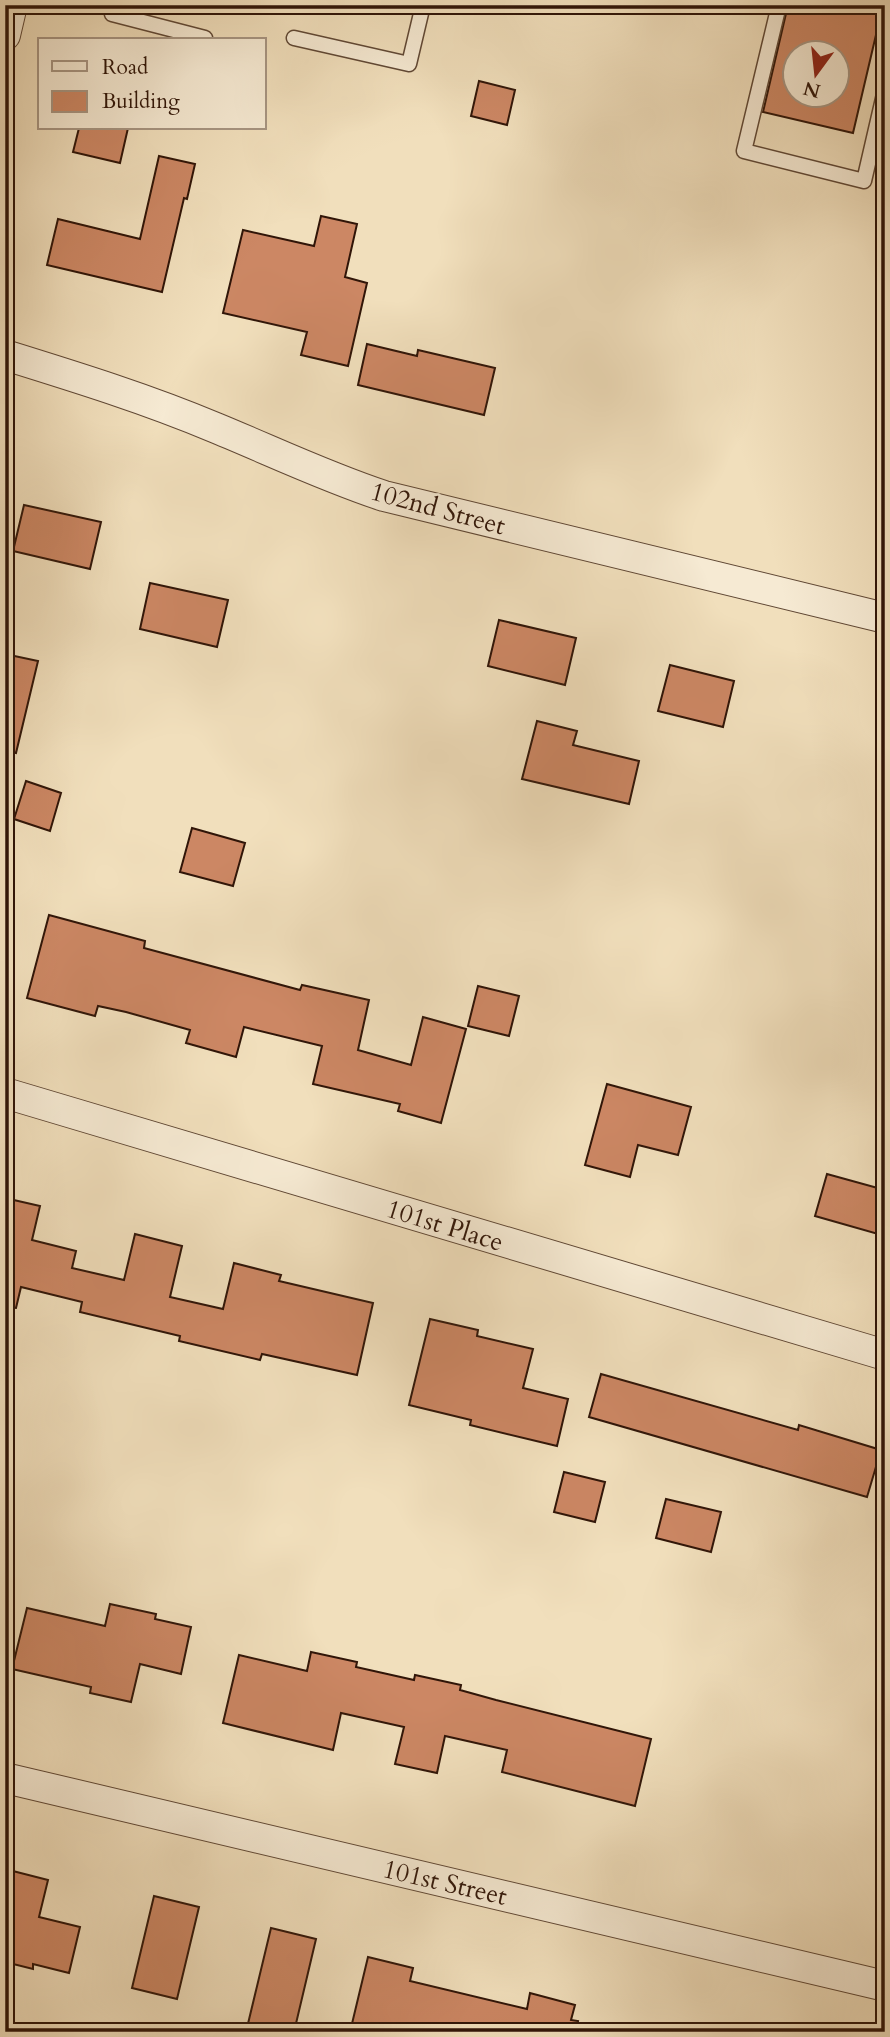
<svg xmlns="http://www.w3.org/2000/svg" width="890" height="2037" viewBox="0 0 890 2037" font-family="Cardo,serif">
	<style>
		.building { fill: #cc8764; stroke: #301508; stroke-width: 2; fill-rule: evenodd }
		.lines { fill: none; stroke-linecap: round; stroke-linejoin: round }
		.service-casing { stroke: #604835; stroke-width: 17 }
		.minor-casing { stroke: #604835; stroke-width: 32 }
		.service { stroke: #f6ead3; stroke-width: 14 }
		.minor { stroke: #f6ead3; stroke-width: 30 }
		.labels { text-anchor: middle; stroke-width: 5; stroke-linejoin: round; paint-order: stroke }
		.street-label { font-size: 26px; fill: #301508; stroke: #f6ead3 }
	</style>
	<rect width="100%" height="100%" fill="#f1dfbc"/>
	<filter id="stains"><feTurbulence type="fractalNoise" baseFrequency=".00286" numOctaves="4"/><feColorMatrix values="0 0 0 0 .2 0 0 0 0 .09 0 0 0 0 .02 0 0 0 .5 -.17"/></filter>
	<radialGradient id="worn" r=".72"><stop offset=".6" stop-color="#630" stop-opacity="0"/><stop offset="1" stop-color="#630" stop-opacity=".3"/></radialGradient>
	<path class="building" d="M 788,5 L 883,5 L 853,133 L 763,112 ZM 795,52 L 837,52 L 837,94 L 795,94 Z
		M 479,81 L 515,90 L 507,125 L 471,116 Z
		M 79,128 L 128,128 L 120,163 L 73,152 Z
		M 159,156 L 195,164 L 187,199 L 184,198 L 162,292 L 47,265 L 58,219 L 140,239 Z
		M 321,216 L 357,224 L 345,277 L 367,283 L 348,366 L 301,355 L 307,332 L 223,313 L 243,230 L 314,246 Z
		M 367,344 L 417,356 L 418,350 L 495,368 L 484,415 L 358,385 Z
		M 24,505 L 101,522 L 90,569 L 13,551 Z
		M 150,583 L 228,600 L 217,647 L 140,629 Z
		M 499,620 L 576,638 L 565,685 L 488,666 Z
		M 5,654 L 38,661 L 16,753 L 5,751 Z
		M 670,665 L 734,681 L 723,727 L 658,711 Z
		M 537,721 L 577,731 L 573,745 L 639,761 L 629,804 L 522,779 Z
		M 26,781 L 61,793 L 50,831 L 14,819 Z
		M 192,828 L 245,843 L 233,886 L 180,872 Z
		M 49,915 L 145,941 L 144,948 L 300,990 L 302,985 L 369,1000 L 358,1050 L 411,1065 L 423,1017 L 466,1029 L 441,1123 L 398,1111 L 400,1104 L 313,1084 L 322,1046 L 244,1027 L 236,1057 L 186,1043 L 190,1030 L 126,1012 L 98,1006 L 95,1016 L 27,998 Z
		M 478,986 L 519,996 L 509,1036 L 468,1026 Z
		M 607,1084 L 691,1107 L 678,1155 L 638,1145 L 630,1177 L 585,1165 Z
		M 827,1174 L 885,1190 L 885,1236 L 815,1216 Z
		M 5,1198 L 40,1206 L 32,1240 L 76,1251 L 72,1268 L 124,1280 L 135,1234 L 182,1246 L 170,1297 L 223,1309 L 234,1263 L 281,1275 L 279,1281 L 373,1303 L 357,1375 L 262,1354 L 260,1360 L 179,1341 L 180,1336 L 80,1312 L 82,1302 L 21,1287 L 16,1308 L 5,1307 Z
		M 430,1319 L 478,1330 L 477,1336 L 533,1349 L 523,1388 L 568,1399 L 557,1446 L 470,1425 L 471,1420 L 409,1405 Z
		M 601,1374 L 798,1430 L 799,1425 L 881,1450 L 867,1497 L 589,1417 Z
		M 564,1472 L 605,1482 L 595,1522 L 554,1512 Z
		M 666,1499 L 721,1512 L 711,1552 L 656,1538 Z
		M 110,1604 L 156,1614 L 155,1619 L 191,1627 L 181,1674 L 140,1664 L 131,1702 L 90,1693 L 91,1687 L 12,1669 L 27,1608 L 105,1626 Z
		M 311,1652 L 357,1662 L 356,1667 L 414,1680 L 415,1675 L 461,1685 L 460,1690 L 496,1700 L 651,1739 L 635,1806 L 502,1772 L 507,1750 L 445,1736 L 437,1773 L 395,1764 L 404,1727 L 341,1713 L 333,1750 L 223,1723 L 239,1655 L 307,1671 Z
		M 5,1869 L 48,1880 L 39,1917 L 80,1927 L 69,1973 L 33,1964 L 33,1969 L 5,1962 Z
		M 154,1896 L 199,1907 L 177,1999 L 132,1988 Z
		M 271,1928 L 316,1939 L 294,2032 L 246,2032 Z
		M 368,1957 L 413,1968 L 410,1981 L 527,2009 L 530,1993 L 575,2005 L 571,2020 L 578,2021 L 576,2032 L 350,2032 Z"/>
	<g class="lines">
		<defs>
			<path id="service" d="M 114,5 L 112,14 L 205,38
				M 779,5 L 744,151 L 864,181 L 885,90
				M 294,38 L 409,64 L 423,5"/>
			<path id="minor" d="M 5,35 L 12,5
				M 5,355 C 76,377 147,399 216,428 C 272,451 326,477 384,496 L 885,618
				M 5,1093 L 885,1355
				M 5,1778 L 885,1986"/>
		</defs>
		<use href="#service" class="service-casing"/>
		<use href="#minor" class="minor-casing"/>
		<use href="#service" class="service"/>
		<use href="#minor" class="minor"/>
	</g>
	<g class="labels">
		<g class="street-label">
			<text transform="translate(438 508) rotate(15)" y="9">102nd Street</text>
			<text transform="translate(445 1225) rotate(17)" y="9">101st Place</text>
			<text transform="translate(445 1882) rotate(13)" y="9">101st Street</text>
		</g>
	</g>
	<rect width="890" height="2037" fill="none" stroke="#f1dfbc" stroke-width="28"/>
	<rect x="7" y="7" width="876" height="2023" fill="none" stroke="#301508" stroke-width="3.5"/>
	<rect x="14" y="14" width="862" height="2009" fill="none" stroke="#301508" stroke-width="2"/>
	<rect x="38" y="38" width="228" height="91" fill="#f6ead3" stroke="#a79582" stroke-width="2"/>
	<rect x="52" y="61" width="35" height="10" fill="#f6ead3" stroke="#a79582" stroke-width="2"/>
	<text x="102" y="74" font-size="21" fill="#301508">Road</text>
	<rect x="52" y="91" width="35" height="21" fill="#cc8764" stroke="#a79582" stroke-width="2"/>
	<text x="102" y="108" font-size="21" fill="#301508">Building</text>
	<g transform="translate(816 74) rotate(195)"><circle r="33" fill="#f6ead3" stroke="#a79582" stroke-width="2"/>
	<path d="M0-5L12 26L0 18L-12 26Z" fill="#8f2418"/>
	<text y="-10" font-size="19" font-weight="bold" text-anchor="middle" fill="#301508">N</text>
	</g>
	<rect width="100%" height="100%" filter="url(#stains)"/>
	<rect width="100%" height="100%" fill="url(#worn)"/>
</svg>
